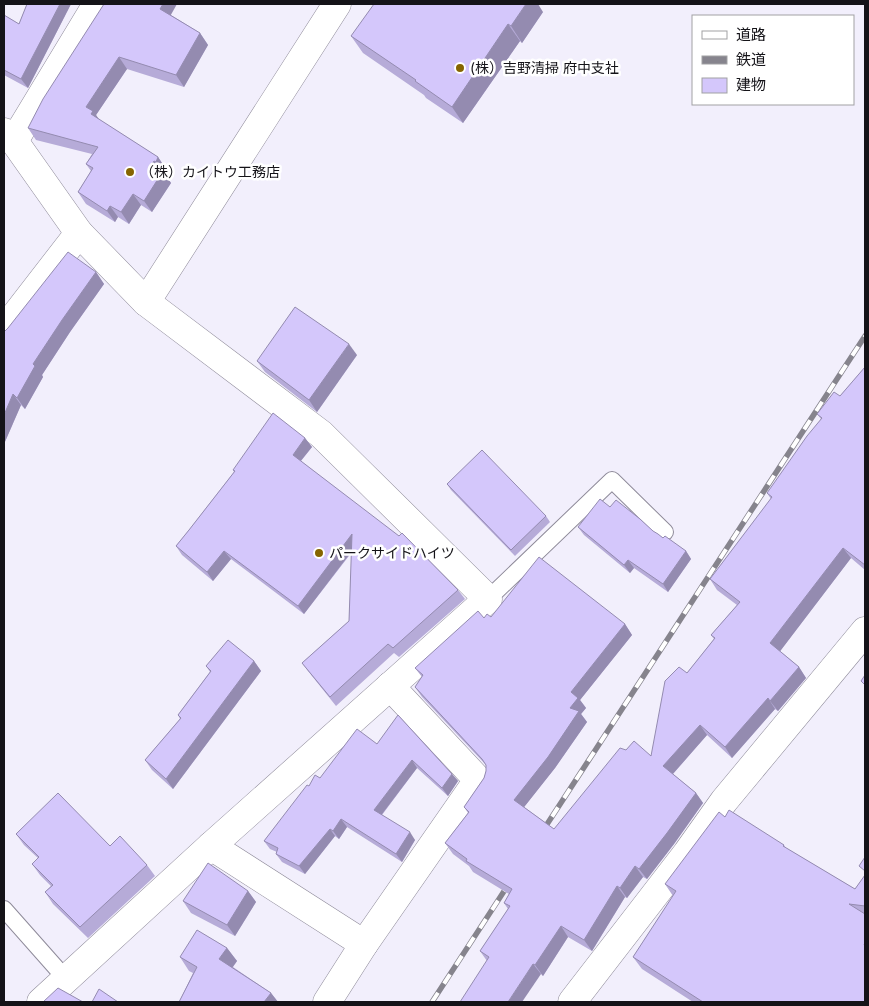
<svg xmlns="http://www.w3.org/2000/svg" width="869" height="1006" font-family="Inter,'Noto Sans JP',sans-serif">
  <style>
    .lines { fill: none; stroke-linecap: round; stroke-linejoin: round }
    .lane-casing { stroke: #8e8a99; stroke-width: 18 }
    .street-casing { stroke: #8e8a99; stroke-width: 29 }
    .lane { stroke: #fff; stroke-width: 16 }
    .street { stroke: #fff; stroke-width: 28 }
    .rail-casing { stroke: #86848d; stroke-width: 5.5 }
    .rail { stroke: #fff; stroke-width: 4; stroke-dasharray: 11; stroke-linecap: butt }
    .wall { fill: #b6abd8 }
    .shaded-wall { fill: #948bb0 }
    .building { fill: #d4c7fb; stroke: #948bb0 }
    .poi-dot { fill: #866500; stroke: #fff; stroke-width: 2 }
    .labels { text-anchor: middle; stroke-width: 5; stroke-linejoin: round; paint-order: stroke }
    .poi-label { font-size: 14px; fill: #141318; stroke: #fff; text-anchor: start }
  </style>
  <rect width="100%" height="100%" fill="#f2effc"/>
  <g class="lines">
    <g class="lane-casing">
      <g id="lane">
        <path d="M488 599 612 480 665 532"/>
        <path d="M4 909 66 979"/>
      </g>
    </g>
    <g class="street-casing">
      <g id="street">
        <path d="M4 132 14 141 79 233 146 302 321 434 488 599 211 846 41 1002"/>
        <path d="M14 141 97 4"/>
        <path d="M146 302 337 4"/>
        <path d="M4 330 79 233"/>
        <path d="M211 846 364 944"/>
        <path d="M327 1002 364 944 478 780 390 686"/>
        <path d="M572 1002 687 853 724 801 865 631"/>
      </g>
    </g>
    <use href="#lane" class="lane"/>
    <use href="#street" class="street"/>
    <g class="rail-casing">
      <g id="rail">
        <path d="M540 835 865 336"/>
        <path d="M432 1002 512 879"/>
      </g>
    </g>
    <use href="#rail" class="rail"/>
  </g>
  <g class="wall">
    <path d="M27 4H71L28 88 4 75V15L19 24Z"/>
    <path d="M543 12 522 43 520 41 463 123 426 98 424 95 363 53 351 36Z"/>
    <path d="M171 15 200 33 208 45 184 87 127 69 96 115 98 119 158 157 166 169 164 173 171 183 152 212 141 205 129 224 118 217 115 222 86 204 78 192 91 171 86 164 92 154 36 140 28 128Z"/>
    <path d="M96 272 104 284 70 332 42 375 43 377 25 409 21 405 4 444V332Z"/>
    <path d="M357 355 317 412 265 372 257 361Z"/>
    <path d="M865 367V570L851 558 780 651 799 667 806 678 778 711 775 709 732 758 707 735 673 774 696 793 703 803 674 844 647 879 643 877 627 898 625 897 592 951 568 937 543 976 541 974 487 961 480 951 508 909 504 903 509 894 473 872 469 866 453 854 445 843 468 813 464 807 484 778 486 771V765L422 697 415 687 422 677 415 668 484 618 625 624 632 635 580 700 586 708 581 714 587 722 555 768 524 807 554 829 651 756 687 673 714 639 711 635 737 605 717 590 710 579 771 499 767 493 821 419 817 414 840 396Z"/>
    <path d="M305 438 312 447 301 461 458 590 465 599 399 657 394 653 336 706 308 671 302 663 349 621 352 552 304 614 231 559 213 581 182 555 176 546 189 530 234 472 233 470Z"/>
    <path d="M447 484 546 516 550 522 515 556 451 490Z"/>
    <path d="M610 507 686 551 691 559 668 592 634 568 630 573 584 535 578 527Z"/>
    <path d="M254 661 261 671 173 789 152 770 145 760 180 719 178 715 210 672 206 666Z"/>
    <path d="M377 744 452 774 458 781 448 796 417 768 382 815 415 840 402 862 347 827 339 839 335 836 305 874 282 862 276 854 277 852 270 849 264 841 309 786 320 778Z"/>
    <path d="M725 817 784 845 786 848 855 889 865 875V1002H693L642 969 633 957 673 896 665 884Z"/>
    <path d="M16 834 110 846 147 865 155 876 88 938 53 904 45 892 51 886 40 875 32 864 38 858 24 845Z"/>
    <path d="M248 891 256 902 235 936 191 913 183 901Z"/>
    <path d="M227 948 237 961 233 967 271 993 278 1002H179L193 973 189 971 180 957Z"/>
  </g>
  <g class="shaded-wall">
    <path d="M60 4H71L28 88 21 79Z"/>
    <path d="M163 4H177L168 20 160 9Z"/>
    <path d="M526 4H538L543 12 522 43 511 26Z"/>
    <path d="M508 24 520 41 463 123 452 107Z"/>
    <path d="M200 33 208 45 184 87 176 75Z"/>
    <path d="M119 57 127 69 96 115 101 122 99 125 86 107Z"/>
    <path d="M158 157 166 169 164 173 171 183 152 212 144 201 152 164 154 161 162 172V171L156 162Z"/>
    <path d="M133 194 141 205 129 224 121 212Z"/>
    <path d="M110 206 118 217 115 222 107 211Z"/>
    <path d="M96 272 104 284 70 332 42 375 43 377 25 409 17 398 33 364 62 320Z"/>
    <path d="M349 344 357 355 317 412 309 400Z"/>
    <path d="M13 394 21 405 4 444V415Z"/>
    <path d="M305 438 312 447 299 463 293 455Z"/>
    <path d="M352 534 358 543 304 614 298 606Z"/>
    <path d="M843 548 851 558 778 654 770 643Z"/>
    <path d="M224 551 231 559 213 581 207 572Z"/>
    <path d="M686 551 691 559 668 592 663 584Z"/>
    <path d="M628 560 634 568 630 573 624 565Z"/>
    <path d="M625 624 632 635 580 700 586 708 581 714 587 722 555 768 521 811 514 800 570 708 571 692Z"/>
    <path d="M254 661 261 671 173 789 166 779Z"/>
    <path d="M799 667 806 678 778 711 770 701Z"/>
    <path d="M768 698 775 709 732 758 725 747Z"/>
    <path d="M700 725 707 735 671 776 663 766Z"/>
    <path d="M412 760 417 768 379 818 374 810Z"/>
    <path d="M452 774 458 781 448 796 442 788Z"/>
    <path d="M696 793 703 803 674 844 647 879 639 869Z"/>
    <path d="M341 819 347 827 339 839 333 831Z"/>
    <path d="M330 829 335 836 305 874 299 866Z"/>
    <path d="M410 832 415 840 402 862 396 854Z"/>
    <path d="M635 866 643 877 627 898 620 888Z"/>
    <path d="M617 886 625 897 592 951 584 940Z"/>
    <path d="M248 891 256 902 235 936 227 925Z"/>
    <path d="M561 926 568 937 543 976 535 965Z"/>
    <path d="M227 948 237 961 229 972 219 959Z"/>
    <path d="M533 964 541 974 522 1002H508Z"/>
    <path d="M271 993 278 1002H264Z"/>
  </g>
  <g class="building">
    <path d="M27 4H60L21 79 4 70V15L19 24Z"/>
    <path d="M104 4H163L160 9 200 33 176 75 119 57 86 107 93 111 91 114 158 157 156 162 154 161 152 164 163 171 144 201 133 194 121 212 110 206 107 211 78 192 93 168 86 164 98 147 28 128 43 99Z"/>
    <path d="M374 4H526L511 26 508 24 452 107 415 81 416 80 351 36Z"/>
    <path d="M68 252 96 272 62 320 33 364 35 366 17 398 13 394 4 415V332L8 328Z"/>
    <path d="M295 307 349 344 309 400 257 361Z"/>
    <path d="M865 367V565L843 548 770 643 799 667 770 701 768 698 725 747 700 725 663 766 696 793 667 833 639 869 635 866 620 888 617 886 584 940 561 926 535 965 533 964 508 1002H460L489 957 480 951 510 906 504 903 512 889 466 861 467 859 445 843 469 812 464 807 484 778 486 771V765L482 759 415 687 423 675 415 668 478 611 484 618 487 614 491 617 539 557 625 624 571 692 578 698 570 708 579 711 548 757 514 800 554 829 620 748 626 750 634 741 651 756 665 681 679 667 687 673 715 638 711 635 740 602 710 579 772 497 767 493 807 436 822 418 817 414 834 392 840 396Z"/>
    <path d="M273 413 305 438 293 455 399 536 402 533 458 590 393 648 388 644 330 697 302 663 349 621 352 534 298 606 224 551 207 572 176 546 189 530 235 471 233 470Z"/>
    <path d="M482 450 546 516 511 550 447 484Z"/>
    <path d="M600 499 610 507 616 500 640 519 653 531 658 534 663 538 665 536 686 551 663 584 628 560 624 565 578 527Z"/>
    <path d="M228 640 254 661 166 779 145 760 181 718 178 715 211 671 206 666Z"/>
    <path d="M865 675V685L861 681Z"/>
    <path d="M398 715 452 774 442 788 412 760 374 810 410 832 396 854 341 819 333 831 330 829 299 866 276 854 278 848 264 841 307 785 309 786 315 775 320 778 357 729 377 744Z"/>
    <path d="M58 793 110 846 120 836 147 865 80 927 45 892 53 885 32 864 39 857 16 834Z"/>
    <path d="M729 810 784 845 783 846 855 889 865 875V906L849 904 865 914V943L864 945H865V1002H703L633 957 676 891 665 884 719 812 725 817Z"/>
    <path d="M865 857V871L859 866Z"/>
    <path d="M208 863 248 891 227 925 183 901Z"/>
    <path d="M197 930 227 948 219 959 271 993 264 1002H179L197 967 180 957Z"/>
    <path d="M58 988 83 1002H43Z"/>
    <path d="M99 989 118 1002H92Z"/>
  </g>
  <g class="poi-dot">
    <circle cx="460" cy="68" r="5"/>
    <circle cx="130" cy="172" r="5"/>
    <circle cx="319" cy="553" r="5"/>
  </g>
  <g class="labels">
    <g class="poi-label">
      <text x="470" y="73">(株）吉野清掃 府中支社</text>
      <text x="140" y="177">（株）カイトウ工務店</text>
      <text x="329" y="558">パークサイドハイツ</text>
    </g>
  </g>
  <rect width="869" height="1006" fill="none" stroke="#141318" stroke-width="10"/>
  <rect x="692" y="15" width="162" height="90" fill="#ffffff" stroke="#a1a1a3"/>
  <rect x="702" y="31" width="25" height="8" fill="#ffffff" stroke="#a1a1a3"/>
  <text x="736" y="40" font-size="15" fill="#141318">道路</text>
  <rect x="702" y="56" width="25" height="8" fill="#86848d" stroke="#a1a1a3"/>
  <text x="736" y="65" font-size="15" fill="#141318">鉄道</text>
  <rect x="702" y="78" width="25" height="15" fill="#d4c7fb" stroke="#a1a1a3"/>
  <text x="736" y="90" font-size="15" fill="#141318">建物</text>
</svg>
